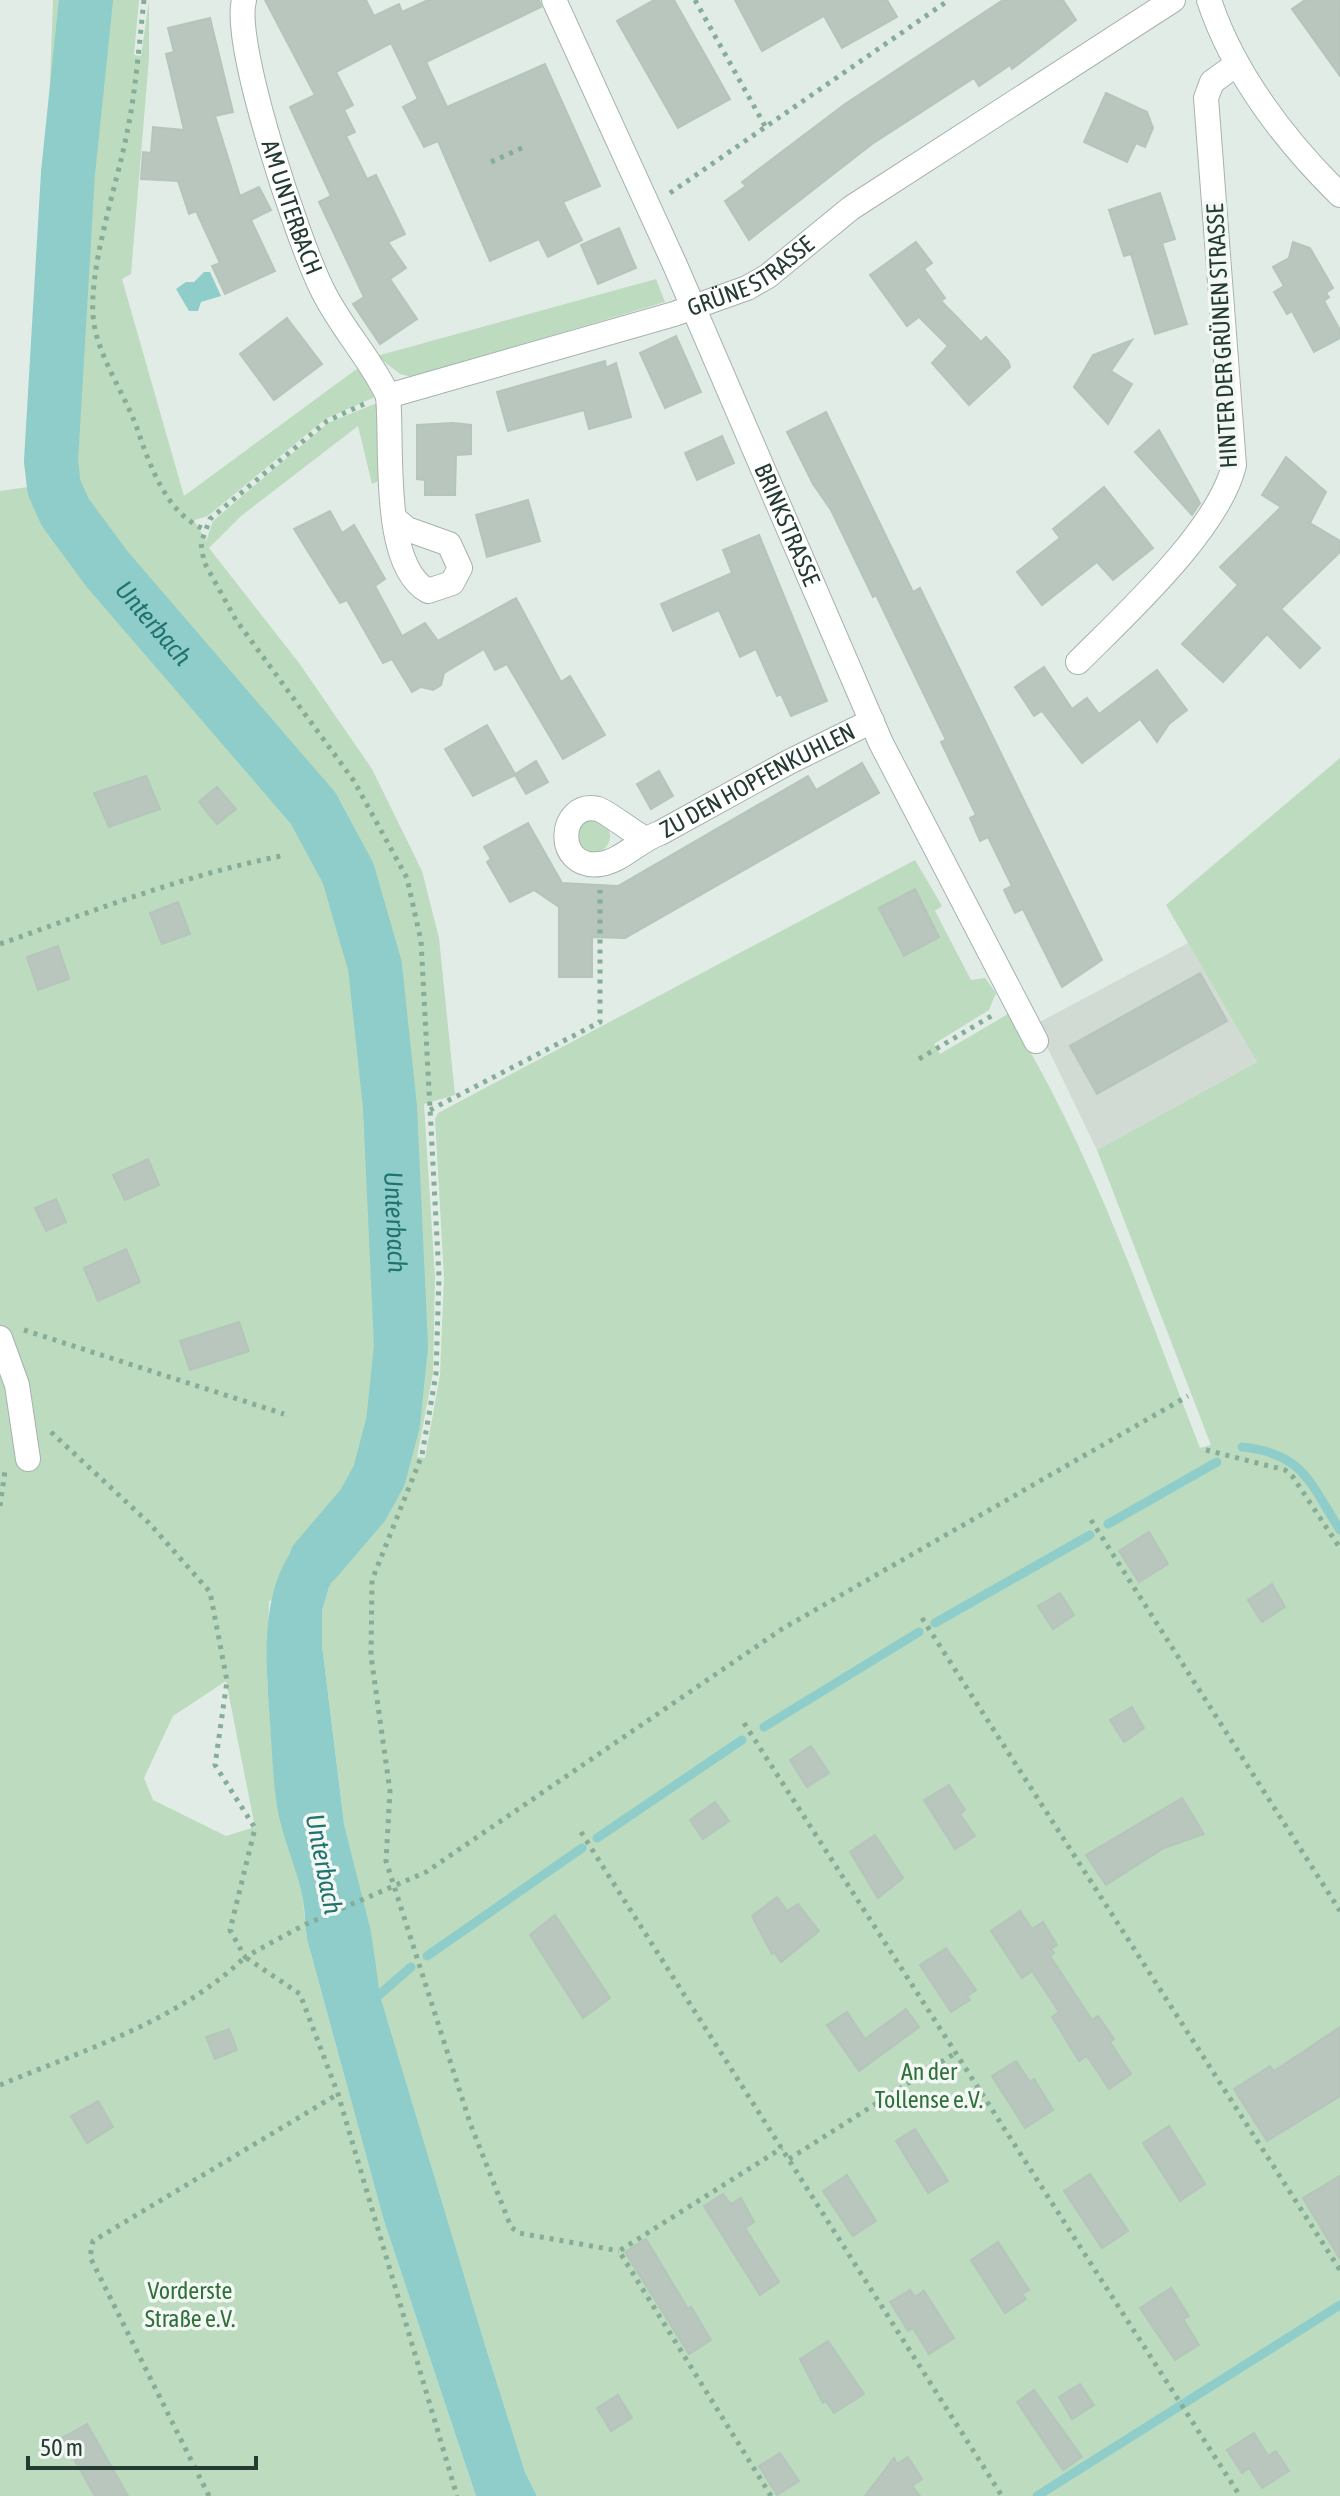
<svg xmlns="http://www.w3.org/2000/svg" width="1340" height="2496" font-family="'Asap Condensed',sans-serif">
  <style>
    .built { fill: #d1dbd4 }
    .green { fill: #bddbbf; fill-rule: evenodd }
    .water { fill: #8ecdc9 }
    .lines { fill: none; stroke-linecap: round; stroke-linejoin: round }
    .stream { stroke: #8ecdc9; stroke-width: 9 }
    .river { stroke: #8ecdc9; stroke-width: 54 }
    .building { fill: #b8c6be; stroke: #b5c5bb; stroke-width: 2 }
    .street-casing { stroke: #a5b3ac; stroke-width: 26 }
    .path { stroke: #85ad98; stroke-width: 5; stroke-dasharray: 4 6; stroke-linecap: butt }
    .street { stroke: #fff; stroke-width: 24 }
    .labels { text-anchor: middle; stroke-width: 7; stroke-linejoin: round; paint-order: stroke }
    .street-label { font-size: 24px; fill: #233b30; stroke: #f3f8f4 }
    .park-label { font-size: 24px; fill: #30703b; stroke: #f3f8f4 }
    .water-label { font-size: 26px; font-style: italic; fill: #217370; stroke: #f3f8f4 }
  </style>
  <rect width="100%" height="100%" fill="#e2ece6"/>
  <path class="built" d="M1188 943 1257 1062 1097 1150 1036 1024Z"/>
  <g class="green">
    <path d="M53 0H139L134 55 141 56 149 0V58L131 274 122 279 184 496 358 368 375 397 325 419 208 516 194 520 206 541 213 521 328 423 377 403 380 480 372 484 358 426 241 516 209 548 299 663 372 769 422 871 439 938 455 1095 424 1104 435 1277 433 1373 417 1457 425 1458 440 1375 444 1277 435 1119 438 1113 915 860 942 906 935 911 971 980 985 978 996 993 989 1010 934 1044 940 1054 1008 1014C1090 1146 1144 1304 1200 1448L1211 1445 1097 1150 1257 1062 1166 905 1340 758V2496H537L525 2472 485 2345 376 1984 371 1931 344 1824 322 1645V1611L329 1587 269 1601 267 1681 277 1808 302 1892 307 1939 384 2221 476 2496H0V491L35 486ZM226 1681 255 1827 226 1836 153 1800 144 1778 173 1716Z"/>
    <path d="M656 279 665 302 412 377 400 374 377 356Z"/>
    <circle cx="593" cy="836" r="17"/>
  </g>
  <g class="water">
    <path d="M204 272H210L221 296 201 302 198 311H189L176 289 186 282H194Z"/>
    <path d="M363 1505 360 1530 329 1587 322 1611V1645L344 1824 371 1931 380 1996 485 2345 525 2472 537 2496H476L384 2221 307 1939C305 1923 305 1906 301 1890 294 1862 282 1835 277 1807 273 1779 272 1750 270 1722 263 1632 257 1532 363 1505Z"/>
  </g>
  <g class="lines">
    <g class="stream">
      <path d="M1242 1447C1303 1453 1310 1483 1340 1530"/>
      <path d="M1108 1524 1217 1462"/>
      <path d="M935 1623 1090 1535"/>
      <path d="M764 1727 919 1632"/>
      <path d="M597 1838 742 1740"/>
      <path d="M427 1956 582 1848"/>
      <path d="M371 2002 411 1967"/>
      <path d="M1037 2496 1340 2305"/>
    </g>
    <path class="river" id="s1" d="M86 0 68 173 51 461 54 487 65 512 107 569 313 808 348 873 375 966 390 1107 401 1346 393 1423 379 1476 363 1505 316 1560"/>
  </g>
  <g class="building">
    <path d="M265 0H366L374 16 399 4 402 12 428 0H539L541 7 426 62 447 107 545 64 600 186 563 202 582 240 548 257 539 239 490 261 438 141 424 147 403 107 418 99 391 43 336 72 353 105 344 110 355 132 346 136 367 179 376 175 405 234 388 242 406 268 390 279 417 319 380 344 353 304 364 297 319 202 331 196 290 107 315 95Z"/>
    <path d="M654 0H674L730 99 678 128 617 21Z"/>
    <path d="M735 0H887L897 17 842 48 824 16 762 51Z"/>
    <path d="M1003 0H1063L1076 20 1012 69 1010 65 979 86 974 78 872 144 749 240 725 201 746 186 742 182 845 104Z"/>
    <path d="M1305 0H1340V76L1292 9Z"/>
    <path d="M210 18 233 112 215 116 240 196 259 187 271 210 251 220 275 271 225 294 212 266 220 263 196 211 189 214 178 181 141 179 143 152 151 153 153 127 184 130 166 54 174 52 168 28Z"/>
    <path d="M1106 93 1147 112 1153 128 1145 147 1136 143 1127 162 1084 142Z"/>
    <path d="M1160 193 1175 239 1162 243 1187 324 1155 334 1131 254 1124 256 1109 210Z"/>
    <path d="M619 228 636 268 598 284 581 245Z"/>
    <path d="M916 242 932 263 924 269 945 298 941 301 981 342 986 337 1008 361 1010 367 969 405 932 363 948 346 919 317 907 326 870 275Z"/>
    <path d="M1293 242 1310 248 1333 288 1326 293 1329 297 1324 301 1340 330V338L1314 352 1292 311 1287 314 1274 292 1284 286 1273 267 1289 258Z"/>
    <path d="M287 318 322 364 274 400 240 354Z"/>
    <path d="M676 336 701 392 665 408 640 353Z"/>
    <path d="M1132 340 1111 371 1132 384 1108 424 1074 387 1093 355Z"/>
    <path d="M605 361 606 368 616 363 631 417 589 429 584 410 508 431 497 392Z"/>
    <path d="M826 412 913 592 920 588 1102 960 1062 987 1023 909 1015 913 1004 890 1012 886 988 837 980 841 970 818 976 815 941 742 946 740 876 595 873 597 831 510 813 484 787 432Z"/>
    <path d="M453 423 471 425V454L456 455 455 495H425V480L417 479V425Z"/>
    <path d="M1159 430 1200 503 1192 515 1135 452Z"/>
    <path d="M722 436 734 463 697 480 685 453Z"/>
    <path d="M1286 457 1326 492 1310 523 1340 541V552L1281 609 1320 648 1300 668 1267 634 1223 682 1182 644 1238 585 1220 567 1281 507 1262 495Z"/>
    <path d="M1104 487 1153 548 1113 580 1097 562 1042 605 1017 572 1060 538 1053 529Z"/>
    <path d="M528 500 540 541 487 557 476 515Z"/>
    <path d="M330 511 342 533 354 525 385 579 375 586 402 636 425 623 438 641 516 598 561 682 570 676 605 735 563 759 507 664 495 670 484 649 444 673 441 685 433 690 421 687 412 692 392 659 383 663 347 600 340 603 294 529Z"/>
    <path d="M759 535 827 701 791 716 781 694 777 696 756 649 740 657 719 610 673 631 661 604 732 573 723 550Z"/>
    <path d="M1044 667 1072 709 1087 698 1099 714 1157 670 1187 710 1169 724 1157 742 1140 719 1082 763 1042 711 1034 716 1015 687Z"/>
    <path d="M487 725 515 774 536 761 548 782 526 794 515 775 473 796 445 749Z"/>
    <path d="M862 763 879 793 625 938 592 937V977H559V907L534 890 510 902 487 862 491 859 484 847 528 823 562 883 618 886 808 776 816 790Z"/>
    <path d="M659 771 673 796 651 809 637 784Z"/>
    <path d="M146 776 160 809 109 827 94 793Z"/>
    <path d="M217 787 236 809 217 824 199 802Z"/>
    <path d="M915 889 939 937 904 956 879 908Z"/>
    <path d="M178 902 190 934 162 944 150 913Z"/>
    <path d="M58 946 69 979 38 990 27 957Z"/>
    <path d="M1200 973 1227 1021 1097 1094 1070 1046Z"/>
    <path d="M148 1159 159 1185 125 1200 113 1175Z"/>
    <path d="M56 1199 66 1222 46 1231 35 1208Z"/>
    <path d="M126 1249 140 1282 98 1301 84 1268Z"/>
    <path d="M239 1322 249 1351 190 1370 180 1341Z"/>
    <path d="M1149 1532 1168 1564 1139 1582 1119 1551Z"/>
    <path d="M1272 1584 1285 1607 1262 1622 1248 1600Z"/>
    <path d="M1060 1593 1074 1615 1053 1629 1038 1606Z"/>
    <path d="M1132 1707 1144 1728 1124 1742 1110 1720Z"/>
    <path d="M811 1746 829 1773 807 1787 790 1760Z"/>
    <path d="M949 1785 965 1810 960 1814 975 1836 955 1849 924 1800Z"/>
    <path d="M1182 1798 1204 1834 1164 1848 1106 1885 1086 1855Z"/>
    <path d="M715 1802 729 1821 703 1839 690 1820Z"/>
    <path d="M875 1835 903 1878 878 1898 850 1852Z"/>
    <path d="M777 1897 787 1911 798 1904 819 1931 781 1962 774 1952 772 1954 752 1916Z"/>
    <path d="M1020 1911 1032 1929 1043 1922 1057 1945 1051 1949 1054 1953 1050 1956 1092 2020 1098 2016 1114 2039 1110 2042 1131 2074 1109 2089 1087 2056 1079 2061 1052 2017 1059 2012 1032 1971 1022 1978 991 1931Z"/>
    <path d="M555 1915 610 1998 583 2018 530 1935Z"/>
    <path d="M946 1948 976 1990 967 1996 970 2000 951 2012 920 1965Z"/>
    <path d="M906 2009 919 2027 859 2071 827 2025 847 2012 865 2039Z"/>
    <path d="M1340 2027V2096L1267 2141 1234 2089 1270 2066 1274 2071Z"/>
    <path d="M229 2029 237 2050 215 2059 206 2037Z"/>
    <path d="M1016 2061 1030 2082 1034 2079 1053 2110 1025 2128 992 2076Z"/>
    <path d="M98 2101 113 2127 87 2143 71 2116Z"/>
    <path d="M1169 2126 1205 2184 1180 2201 1143 2143Z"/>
    <path d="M915 2129 948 2181 928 2193 896 2141Z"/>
    <path d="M1090 2174 1128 2231 1102 2248 1064 2191Z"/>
    <path d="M847 2175 876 2221 853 2236 823 2191Z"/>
    <path d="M1340 2176V2259L1303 2198Z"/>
    <path d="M723 2194 731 2204 741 2198 754 2222 745 2228 779 2282 760 2295 704 2206Z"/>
    <path d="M646 2239 688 2309 691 2307 711 2340 689 2354 625 2252Z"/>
    <path d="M998 2242 1029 2290 1022 2294 1026 2299 1005 2313 971 2260Z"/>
    <path d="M1171 2288 1189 2316 1183 2319 1199 2345 1175 2360 1140 2308Z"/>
    <path d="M910 2290 915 2297 924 2291 954 2338 929 2354 913 2328 908 2331 890 2302Z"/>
    <path d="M828 2341 864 2394 834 2413 826 2401 823 2403 800 2359Z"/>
    <path d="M1080 2384 1094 2405 1072 2419 1059 2397Z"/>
    <path d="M1034 2390 1082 2457 1063 2470 1017 2402Z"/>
    <path d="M618 2395 632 2418 611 2431 597 2408Z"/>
    <path d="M87 2424 128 2496H95L62 2438Z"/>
    <path d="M1254 2433 1268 2456 1276 2451 1289 2471 1262 2488 1249 2468 1242 2473 1227 2450Z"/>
    <path d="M780 2453 799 2481 777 2495 759 2466Z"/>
    <path d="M908 2457 922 2479 912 2486 920 2496H865L894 2458 897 2464Z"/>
  </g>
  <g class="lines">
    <g class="street-casing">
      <g id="street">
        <path id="s2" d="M244 0C232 44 298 240 321 287 339 326 370 357 388 396"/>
        <path id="s3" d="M554 0 675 265 881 743 1036 1041"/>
        <path d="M1209 0C1233 73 1285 141 1340 195"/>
        <path id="s4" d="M395 519 407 529 449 544 460 568 452 583 428 591C380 565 393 442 388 396L674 314 747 288 768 276 851 208 1173 0"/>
        <path d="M1078 662C1126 614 1219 529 1234 465L1206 98 1212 82 1237 64"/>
        <path id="s5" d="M644 838C632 832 606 811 598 809 558 800 553 870 600 864 622 861 639 840 660 833L789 762 872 721"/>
        <path d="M0 1338 17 1385 28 1459"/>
      </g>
    </g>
    <g class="path">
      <path d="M144 0C139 44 136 90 127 133 117 185 86 274 94 324 100 360 126 396 138 431 150 466 167 514 204 529"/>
      <path d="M695 0 765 126"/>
      <path d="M491 162 524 147"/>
      <path d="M670 193 949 0"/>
      <path d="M364 404 327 421 210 519 201 543 204 562 236 620 354 781 407 878 421 941 439 1276 436 1374 422 1455 372 1580 371 1656 390 1791 386 1861 470 2123 511 2227 519 2233 619 2251"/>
      <path d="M0 944C93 911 185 875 281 856"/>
      <path d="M919 1059 993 1015"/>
      <path d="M430 1110 600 1022V890"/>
      <path d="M24 1330 284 1414"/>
      <path d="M51 1432 149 1523 210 1592 227 1681 215 1765 255 1828 230 1930 245 1957 304 1925 426 1872 782 1629 1188 1396"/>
      <path d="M1206 1450 1285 1470 1293 1477 1340 1548"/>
      <path d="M0 1506 5 1471"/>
      <path d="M1091 1520 1340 1911"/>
      <path d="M922 1618 1340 2270"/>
      <path d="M744 1723 1240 2496"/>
      <path d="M581 1832 1002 2496"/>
      <path d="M0 2085C84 2050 179 2021 245 1957L300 1994 338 2094 457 2496"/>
      <path d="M789 2159 957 2052"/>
      <path d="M209 2496 90 2257 93 2241 338 2094"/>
      <path d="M771 2496 619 2251 782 2148"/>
    </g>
    <use href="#street" class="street"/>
  </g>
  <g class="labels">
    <g class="street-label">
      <text dy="8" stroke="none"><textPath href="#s2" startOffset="214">AM UNTERBACH</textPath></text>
      <text dy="8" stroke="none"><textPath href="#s4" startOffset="718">GRÜNE STRASSE</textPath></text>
      <text transform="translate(1222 336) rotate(-93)" y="8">HINTER DER GRÜNEN STRASSE</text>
      <text dy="8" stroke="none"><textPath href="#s3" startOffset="574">BRINKSTRASSE</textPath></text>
      <text dy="8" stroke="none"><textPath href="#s5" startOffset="332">ZU DEN HOPFENKUHLEN</textPath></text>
    </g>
    <g class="park-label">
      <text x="929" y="2080">An der<tspan x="929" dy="28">Tollense e.V.</tspan></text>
      <text x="190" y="2299">Vorderste<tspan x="190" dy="28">Straße e.V.</tspan></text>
    </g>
    <g class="water-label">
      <text dy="9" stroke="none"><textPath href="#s1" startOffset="658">Unterbach</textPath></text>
      <text dy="9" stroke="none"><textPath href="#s1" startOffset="1330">Unterbach</textPath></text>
      <text transform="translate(324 1864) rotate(79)" y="9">Unterbach</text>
    </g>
  </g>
  <path d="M28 2456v12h228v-12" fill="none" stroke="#233b30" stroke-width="4"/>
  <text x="40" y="2456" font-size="24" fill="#233b30" stroke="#f3f8f4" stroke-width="6" paint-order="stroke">50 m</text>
</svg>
